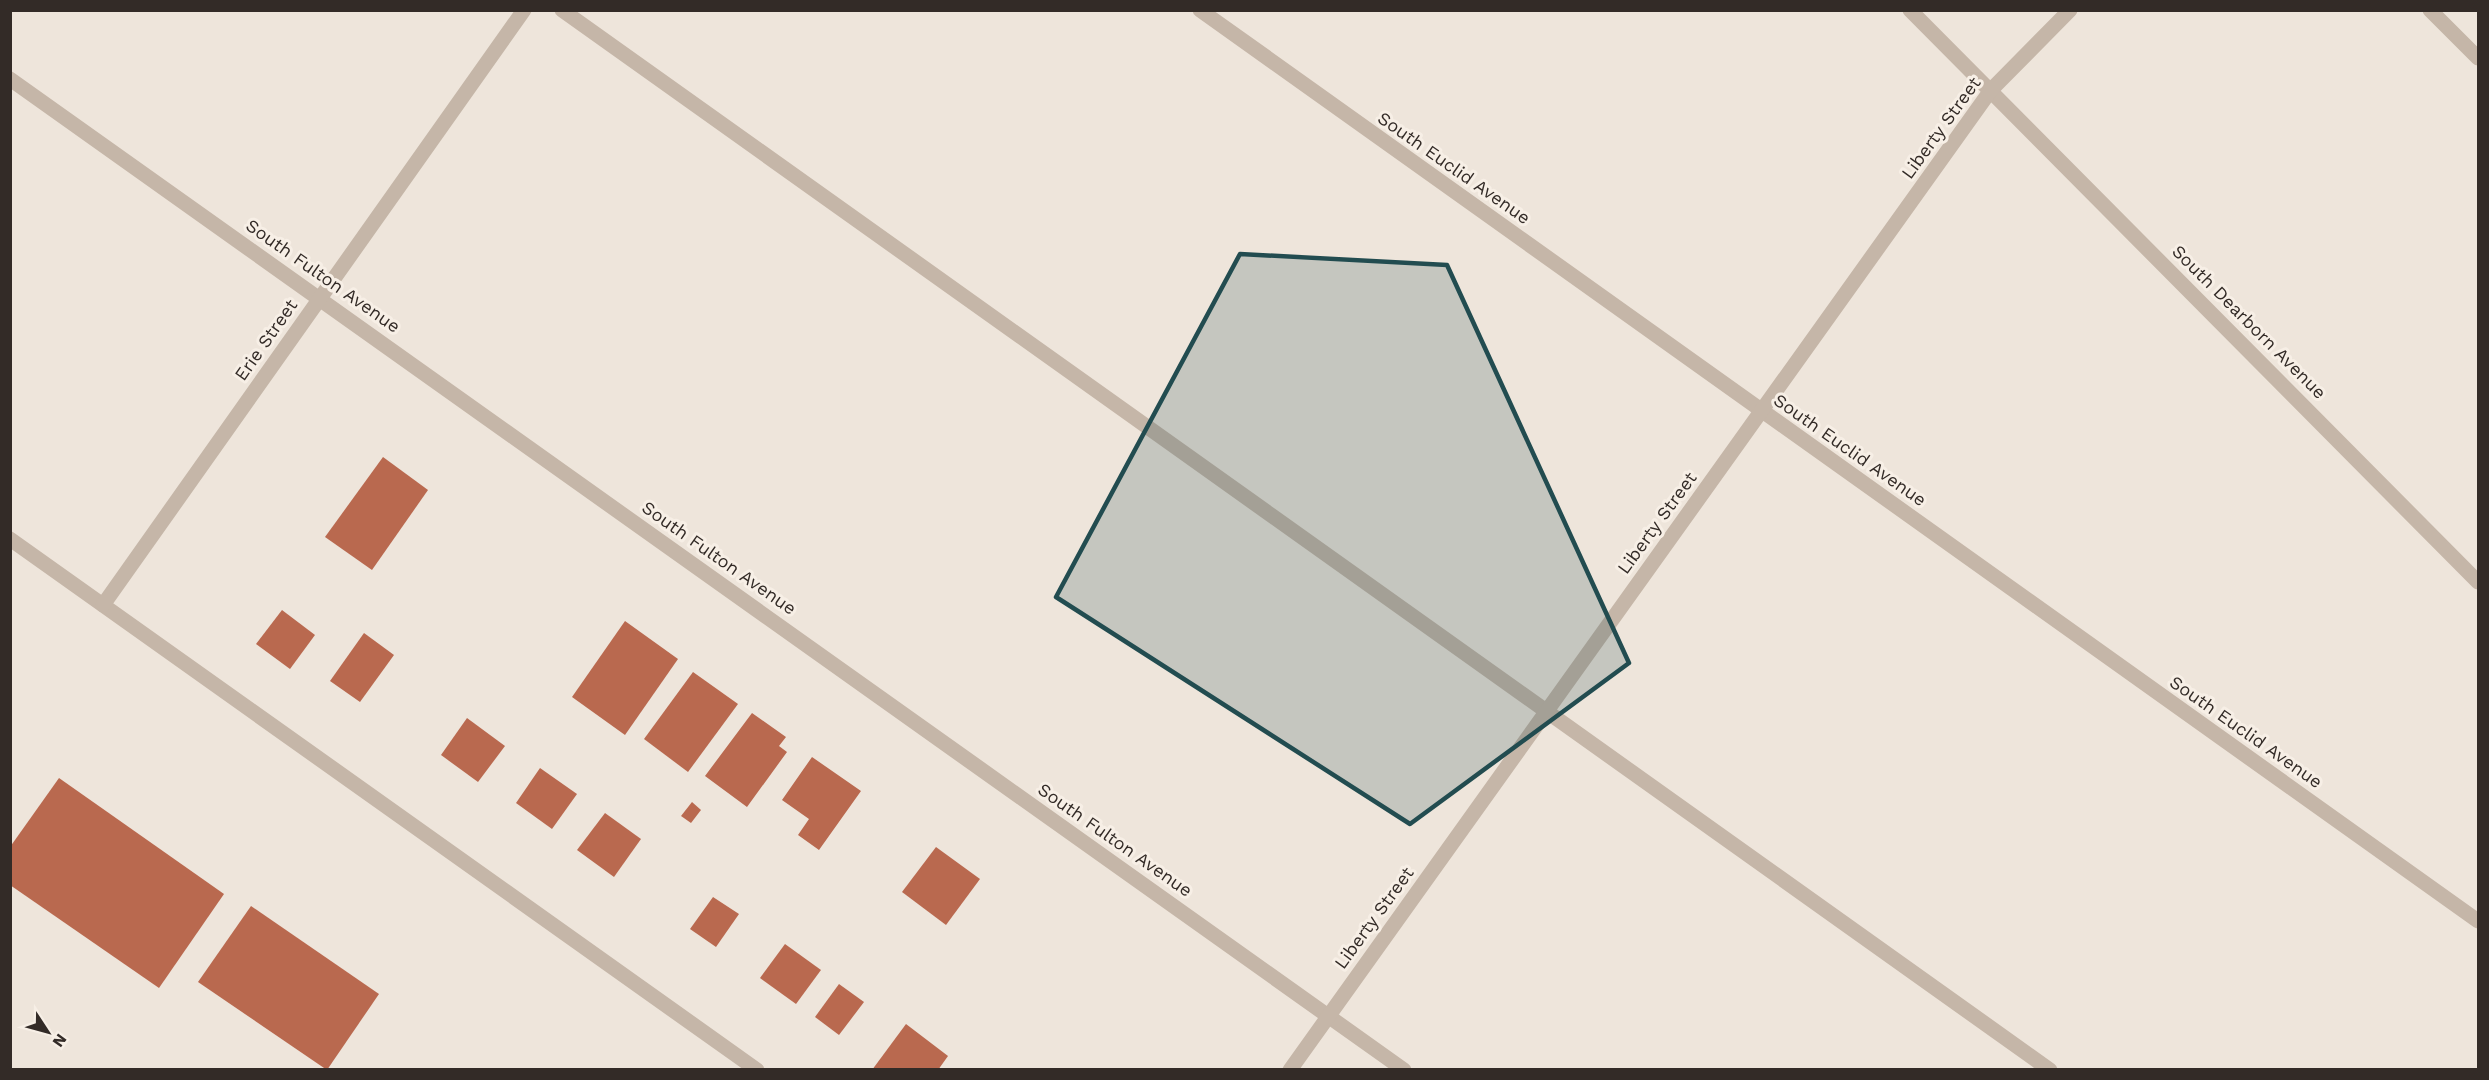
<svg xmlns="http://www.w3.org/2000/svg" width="2489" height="1080" font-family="'Work Sans',sans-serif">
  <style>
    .building { fill: #b9694f }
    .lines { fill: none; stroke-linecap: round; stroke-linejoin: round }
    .minor { stroke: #c5b6a8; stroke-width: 15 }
    .marked { fill: #224c50; fill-opacity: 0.2; stroke: #224c50; stroke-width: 4.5; stroke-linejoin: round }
    .labels { text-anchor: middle; stroke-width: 6; stroke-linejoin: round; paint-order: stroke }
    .street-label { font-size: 18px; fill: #332b27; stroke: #f7efe6 }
  </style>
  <rect width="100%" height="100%" fill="#eee5db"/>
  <g class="building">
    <path d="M383 457 428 490 372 570 325 537Z"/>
    <path d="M282 610 315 635 290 669 256 644Z"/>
    <path d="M625 621 678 659 625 735 572 697Z"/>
    <path d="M364 633 394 655 360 702 330 681Z"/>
    <path d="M693 672 738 704 688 772 644 739Z"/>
    <path d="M752 713 786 737 779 746 787 752 747 807 705 776Z"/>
    <path d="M467 718 505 746 478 782 441 755Z"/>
    <path d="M812 757 861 791 819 850 798 835 809 819 782 800Z"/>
    <path d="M540 768 577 794 552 829 516 803Z"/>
    <path d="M59 778 224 894 159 988 10 885V847Z"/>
    <path d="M692 802 701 810 691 823 681 816Z"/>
    <path d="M605 813 641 839 614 877 577 850Z"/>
    <path d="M936 847 980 879 946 925 902 892Z"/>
    <path d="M713 897 739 914 716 947 690 929Z"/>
    <path d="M251 906 379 994 327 1070 198 982Z"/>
    <path d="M785 944 821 970 796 1004 760 978Z"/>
    <path d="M839 984 864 1002 839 1035 815 1017Z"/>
    <path d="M906 1024 948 1056 938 1070H872Z"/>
  </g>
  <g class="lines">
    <g class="minor">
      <path d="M562 10 2050 1070"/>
      <path d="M1200 10 2478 921"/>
      <path d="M1910 10 2478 582"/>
      <path d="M2430 10 2478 58"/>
      <path d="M10 79 1404 1070"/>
      <path d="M10 539 757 1070"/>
      <path d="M103 605 524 10"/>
      <path d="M1290 1070 1991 90 2070 10"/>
    </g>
  </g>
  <path class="marked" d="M1240 254 1447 265 1629 663 1410 824 1056 597Z"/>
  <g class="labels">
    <g class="street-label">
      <text transform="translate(1941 128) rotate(-54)" y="6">Liberty Street</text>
      <text transform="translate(1454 168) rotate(35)" y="6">South Euclid Avenue</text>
      <text transform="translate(323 276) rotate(35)" y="6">South Fulton Avenue</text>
      <text transform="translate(2249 322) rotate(45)" y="6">South Dearborn Avenue</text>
      <text transform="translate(266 340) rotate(-55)" y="6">Erie Street</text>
      <text transform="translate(1850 450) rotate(35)" y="6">South Euclid Avenue</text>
      <text transform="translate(1657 523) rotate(-54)" y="6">Liberty Street</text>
      <text transform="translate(719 558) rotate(35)" y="6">South Fulton Avenue</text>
      <text transform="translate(2246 732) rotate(35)" y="6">South Euclid Avenue</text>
      <text transform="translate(1115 840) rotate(35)" y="6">South Fulton Avenue</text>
      <text transform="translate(1374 918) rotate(-54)" y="6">Liberty Street</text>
    </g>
  </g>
  <rect width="2489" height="1080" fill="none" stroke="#332b27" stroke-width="24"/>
  <g transform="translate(48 1032) rotate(126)" stroke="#f7efe6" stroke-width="4.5" paint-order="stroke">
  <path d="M0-4.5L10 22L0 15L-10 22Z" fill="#332b27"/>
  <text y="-9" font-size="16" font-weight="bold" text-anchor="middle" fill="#332b27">N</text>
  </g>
</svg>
